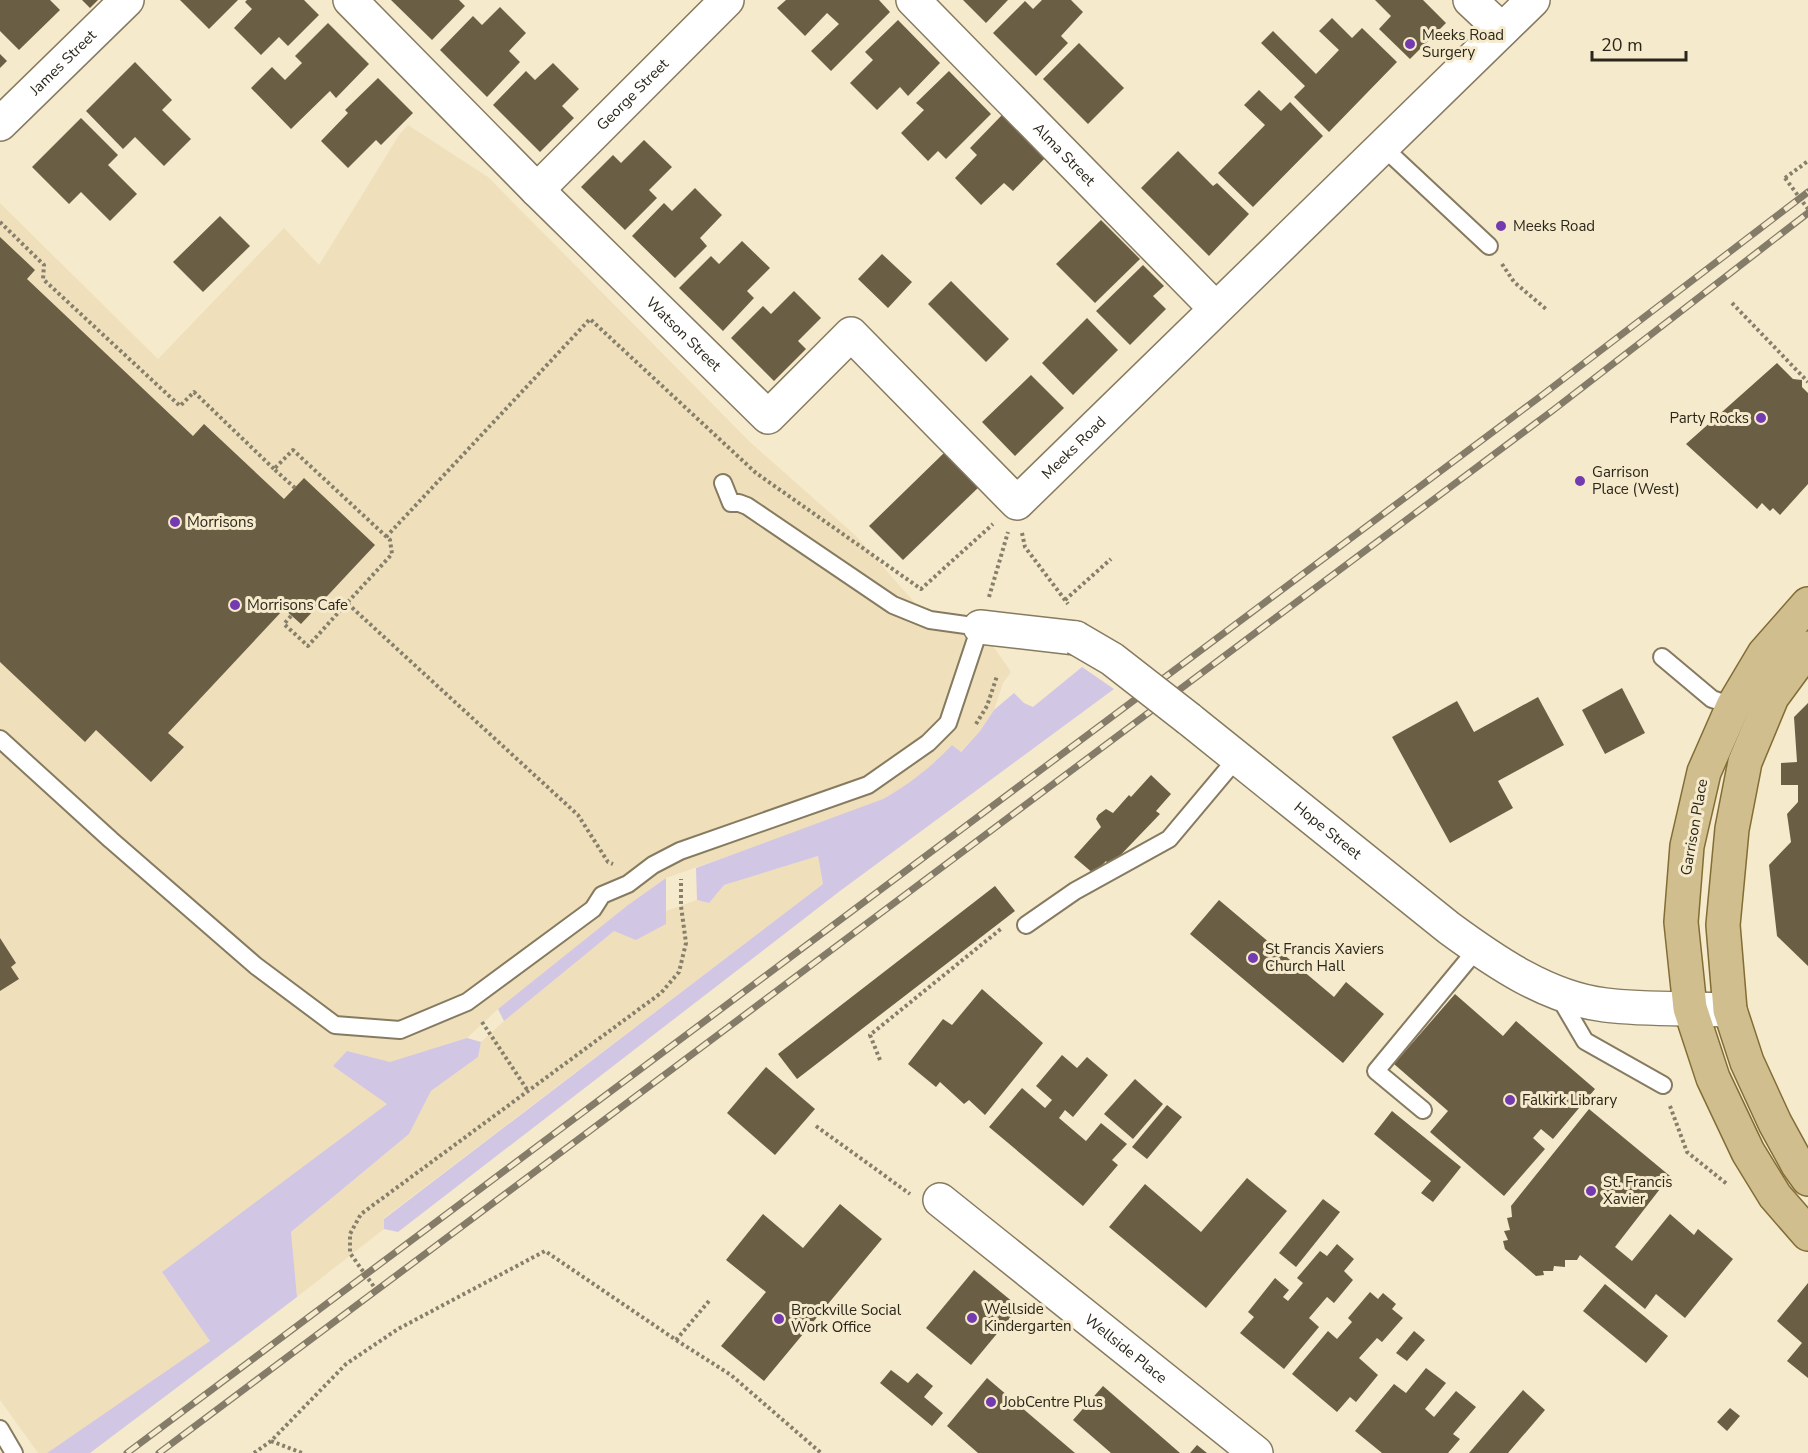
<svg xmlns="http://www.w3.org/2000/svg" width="1808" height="1453" font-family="'Nunito Sans',sans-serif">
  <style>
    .built { fill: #efe0bb }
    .green { fill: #d2c6e5 }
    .building { fill: #6a5f45 }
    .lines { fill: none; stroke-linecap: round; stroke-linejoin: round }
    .service-casing { stroke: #867b60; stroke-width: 20 }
    .minor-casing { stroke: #867b60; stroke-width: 36 }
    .primary-casing { stroke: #826d35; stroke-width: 36 }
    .path { stroke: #867f6b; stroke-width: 4; stroke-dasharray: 3 3; stroke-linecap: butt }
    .service { stroke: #fff; stroke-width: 16 }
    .minor { stroke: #fff; stroke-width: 33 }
    .primary { stroke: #d1be8f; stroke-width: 33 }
    .rail-casing { stroke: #847c68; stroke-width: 7 }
    .rail { stroke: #f6eacc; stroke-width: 4.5; stroke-dasharray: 14; stroke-linecap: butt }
    .minor-bridge-casing { stroke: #867b60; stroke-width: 36; stroke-linecap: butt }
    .path-bridge { stroke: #867f6b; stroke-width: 4; stroke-dasharray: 3 3; stroke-linecap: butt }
    .minor-bridge { stroke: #fff; stroke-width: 33 }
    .poi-dot { fill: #743ab0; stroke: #f6eacc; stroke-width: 2 }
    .labels { text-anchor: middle; stroke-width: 6; stroke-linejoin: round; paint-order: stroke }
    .poi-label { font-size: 15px; fill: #2a261a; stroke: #f6eacc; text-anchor: start }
    .street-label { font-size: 15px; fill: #2a261a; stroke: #f6eacc }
  </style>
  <rect width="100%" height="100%" fill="#f6eacc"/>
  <g class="built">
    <path d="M408 125 488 177 750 442 855 535 930 620 980 627 1011 672 1003 683 994 710 980 731 960 752 952 745 931 767 909 784 883 799 828 821 666 878 628 905 498 1009 467 1038 387 1104 162 1272 211 1341 47 1453H38L0 1400V203L158 359 284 228 319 265 399 135Z"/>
    <path d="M818 856 823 884 384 1218V1229L297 1297 290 1233 409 1134 431 1091 478 1057 481 1042 504 1021 614 930 665 924 666 911 697 900 709 903 723 885Z"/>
  </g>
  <g class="green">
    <path d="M1082 667 1114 689 840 891 398 1232 384 1229V1219L823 884 818 856 724 885 709 903 697 900 696 868 883 799C911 783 930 768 952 745L961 752 980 731 994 710 1014 693 1024 703 1033 707Z"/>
    <path d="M666 878V924L636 940 614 931 504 1021 498 1009 628 905Z"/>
    <path d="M467 1038 481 1042 478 1057 431 1091 409 1134 291 1232 297 1297 90 1453H47L210 1341 162 1272 387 1104 333 1066 347 1051 390 1062Z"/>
  </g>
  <g class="building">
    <path d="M0 0H50L60 10 19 50 0 31Z"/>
    <path d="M82 0H98L90 8Z"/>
    <path d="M180 0H238L209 29Z"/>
    <path d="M247 0H304L319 15 288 46 279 37 261 55 234 28 252 9 245 2Z"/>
    <path d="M391 0H459L465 6 432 40Z"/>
    <path d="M786 0H879L890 12 831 71 811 51 839 24 827 13 805 36 777 8Z"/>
    <path d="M963 0H1008L986 23Z"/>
    <path d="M1042 0H1071L1083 12 1061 36 1068 43 1036 76 993 33 1025 1 1033 9Z"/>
    <path d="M1375 0H1423L1446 23 1410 59 1379 29 1391 16Z"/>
    <path d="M500 7 526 33 509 51 520 62 487 97 440 50 473 16 482 25Z"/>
    <path d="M1332 18 1352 38 1362 28 1397 62 1329 132 1294 97 1305 86 1261 43 1273 31 1316 74 1339 50 1319 31Z"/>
    <path d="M898 20 940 63 908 96 900 87 877 110 850 83 873 60 865 52Z"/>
    <path d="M328 23 369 64 336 98 330 91 291 129 251 88 272 67 285 80 302 63 295 56Z"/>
    <path d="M1079 43 1124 88 1088 124 1043 79Z"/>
    <path d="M0 54 7 61 0 68Z"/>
    <path d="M135 62 172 100 162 110 191 139 164 166 135 137 123 149 86 111Z"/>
    <path d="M553 63 579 89 562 106 574 118 540 152 493 105 526 71 535 80Z"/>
    <path d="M949 71 991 114 946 159 938 151 928 161 901 133 924 110 916 103Z"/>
    <path d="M378 78 413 113 381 145 376 140 348 168 321 141 348 113 345 110Z"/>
    <path d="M1259 90 1281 111 1290 102 1323 136 1253 207 1218 173 1265 125 1244 105Z"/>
    <path d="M1002 115 1045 158 1013 191 1004 183 981 205 955 178 977 155 970 148Z"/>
    <path d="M81 118 118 155 108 165 137 194 110 221 81 192 69 204 32 167Z"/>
    <path d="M644 140 672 167 649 190 657 198 625 230 581 187 613 155 621 163Z"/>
    <path d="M1178 151 1213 186 1217 183 1249 214 1209 256 1141 188Z"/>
    <path d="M695 188 722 215 700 238 707 246 675 278 632 236 664 203 672 211Z"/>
    <path d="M220 216 250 246 203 292 173 262Z"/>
    <path d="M1101 220 1140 259 1095 303 1056 264Z"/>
    <path d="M0 237 35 270 27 279 193 436 204 424 284 499 304 478 375 545 301 624 284 609 168 733 184 747 151 782 96 730 85 742 0 662Z"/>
    <path d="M742 241 770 268 747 291 754 298 723 331 679 288 711 256 719 264Z"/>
    <path d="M882 254 912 282 888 308 858 279Z"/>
    <path d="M1143 265 1164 286 1153 296 1166 309 1130 345 1096 311Z"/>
    <path d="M951 281 1009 339 986 362 928 304Z"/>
    <path d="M794 291 821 318 798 341 806 349 774 381 731 338 763 306 771 314Z"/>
    <path d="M1087 318 1118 350 1073 395 1042 363Z"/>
    <path d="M1777 363 1793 379 1802 380V387L1808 393V484L1780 515 1773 508 1770 511 1762 503 1757 509 1686 444Z"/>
    <path d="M1031 375 1064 408 1015 456 982 422Z"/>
    <path d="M946 451 980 486 903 560 869 526Z"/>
    <path d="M1622 688 1645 733 1605 754 1582 710Z"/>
    <path d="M1538 697 1564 745 1498 781 1513 808 1450 843 1392 737 1457 701 1474 732Z"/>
    <path d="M1808 703V966L1777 936 1769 865 1791 842 1787 814 1798 802V785H1781V763L1797 762 1794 717Z"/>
    <path d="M1151 775 1171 794 1156 811 1160 814 1110 866 1106 861 1094 874 1074 857 1101 827 1096 819 1098 815 1106 809 1113 813 1129 795 1131 797Z"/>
    <path d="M995 886 1015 911 797 1079 778 1054Z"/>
    <path d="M1219 900 1334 997 1346 982 1384 1014 1343 1063 1190 934Z"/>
    <path d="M0 938 16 963 11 967 19 979 0 991Z"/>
    <path d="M982 989 1043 1043 985 1115 969 1100 964 1104 940 1082 936 1087 908 1064 943 1019 952 1025Z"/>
    <path d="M1455 994 1503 1036 1516 1021 1595 1089 1553 1139 1541 1129 1533 1138 1545 1149 1504 1196 1430 1132 1448 1111 1394 1064Z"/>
    <path d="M1062 1055 1077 1068 1087 1057 1108 1075 1073 1117 1065 1110 1059 1118 1086 1141 1101 1123 1127 1144 1112 1160 1118 1165 1083 1206 989 1127 1022 1088 1045 1108 1052 1100 1036 1086Z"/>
    <path d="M766 1067 815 1109 775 1155 727 1113Z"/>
    <path d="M1135 1079 1163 1104 1133 1139 1104 1114Z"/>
    <path d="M1167 1105 1182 1117 1147 1159 1132 1147Z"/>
    <path d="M1589 1109 1670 1176 1615 1247 1632 1261 1670 1214 1694 1235 1698 1229 1733 1259 1685 1318 1656 1294 1645 1309 1580 1255 1577 1260H1565V1267L1554 1266 1553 1271H1543L1544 1275 1536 1276 1505 1249 1503 1241 1508 1240 1504 1231 1510 1230 1507 1218 1512 1217 1511 1206Z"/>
    <path d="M1392 1111 1461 1167 1433 1202 1421 1193 1431 1181 1374 1134Z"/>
    <path d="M1247 1178 1287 1211 1206 1308 1109 1227 1145 1184 1201 1232Z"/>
    <path d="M1323 1199 1340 1212 1296 1267 1279 1253Z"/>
    <path d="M840 1204 882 1239 764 1381 721 1346 766 1292 726 1260 763 1214 803 1248Z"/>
    <path d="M1337 1244 1354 1259 1344 1271 1353 1280 1334 1303 1327 1297 1309 1318 1319 1327 1284 1369 1240 1333 1254 1317 1248 1312 1275 1278 1289 1290 1283 1297 1288 1301 1303 1283 1297 1278 1320 1251 1327 1256Z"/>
    <path d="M974 1270 1019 1307 971 1365 926 1328Z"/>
    <path d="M1808 1283V1378L1787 1361 1802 1343 1777 1321Z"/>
    <path d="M1605 1284 1668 1336 1646 1363 1583 1311Z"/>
    <path d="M1370 1292 1378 1299 1383 1293 1396 1304 1392 1309 1403 1318 1382 1342 1377 1338 1359 1358 1378 1375 1356 1402 1350 1397 1337 1412 1292 1374 1328 1331 1337 1339 1352 1322 1348 1318Z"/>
    <path d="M1414 1331 1425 1340 1407 1361 1396 1353Z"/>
    <path d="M1426 1368 1446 1383 1425 1409 1434 1417 1456 1391 1476 1407 1453 1434 1460 1439 1448 1453H1382L1355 1431 1394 1384 1406 1393Z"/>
    <path d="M891 1370 908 1383 917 1373 933 1386 924 1397 943 1413 932 1426 880 1383Z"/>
    <path d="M987 1378 1075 1453H978L947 1426Z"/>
    <path d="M1103 1386 1180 1453H1111L1073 1420Z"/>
    <path d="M1523 1390 1545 1410 1508 1453H1469Z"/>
    <path d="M1730 1408 1740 1416 1727 1431 1717 1422Z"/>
    <path d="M1197 1445 1207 1453H1190Z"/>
  </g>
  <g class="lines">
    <g class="service-casing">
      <g id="service">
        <path d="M1383 147 1489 246"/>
        <path d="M1662 657 1712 699 1733 706"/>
        <path d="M0 739 111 840 256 966 335 1025 400 1030 467 1002 593 909 602 895 628 884 653 865 680 851 868 785 928 743 948 723 980 627 930 620 893 605 747 506 739 503H731L723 483"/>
        <path d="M1026 925 1075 891 1169 839 1237 758"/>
        <path d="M1558 995 1585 1041 1663 1085"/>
        <path d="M1423 1110 1376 1071 1477 949"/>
        <path d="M0 1429 14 1453"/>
      </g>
    </g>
    <g class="minor-casing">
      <g id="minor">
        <path id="s1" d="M350 0 537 190 768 417 851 334 1017 503 1533 0"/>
        <path id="s2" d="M913 0 1215 308"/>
        <path d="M1470 0 1502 30"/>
        <path id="s3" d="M0 124 127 0"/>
        <path id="s4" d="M537 190 727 0"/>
        <path d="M980 627 1076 638"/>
        <path id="s5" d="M1189 719 1449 928C1494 961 1547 998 1605 1005 1646 1010 1688 1008 1730 1010"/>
        <path id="s6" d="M940 1200 1256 1453"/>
      </g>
    </g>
    <g class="primary-casing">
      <g id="primary">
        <path d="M1808 604 1764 654 1733 706 1704 772 1687 846 1681 922 1690 1008 1713 1078 1748 1152 1775 1196 1808 1234"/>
        <path d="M1808 648 1772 697 1745 762 1732 829 1723 925 1730 1010 1747 1062 1775 1123 1798 1165 1808 1179"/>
      </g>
    </g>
    <g class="path">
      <path d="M1785 178 1808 161"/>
      <path d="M0 222 44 265 43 279 180 406 194 392 274 469"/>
      <path d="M1502 264 1514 282 1546 309"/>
      <path d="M1732 303 1808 382"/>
      <path d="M295 488 274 469 293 450 390 540 392 554 347 603"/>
      <path d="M1022 533 1025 547 1068 604"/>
      <path d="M386 537 590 319 756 473 921 589 993 524"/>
      <path d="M989 597 1008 532"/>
      <path d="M1065 600 1111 559"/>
      <path d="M291 616 284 624 308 646 347 603 578 815 608 862 613 864"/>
      <path d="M976 724 987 706 997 676"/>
      <path d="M482 1022 528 1091"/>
      <path d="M880 1060 870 1035 1002 928"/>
      <path d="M1670 1106 1687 1152 1727 1184"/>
      <path d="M816 1126 910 1194"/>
      <path d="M377 1291 350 1253V1234L361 1214 661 993 679 972 686 943 681 906V879"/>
      <path d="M676 1340 709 1301"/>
      <path d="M271 1441 302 1453"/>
      <path d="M254 1453 271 1441 346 1364 398 1329 545 1251 676 1340 731 1375 821 1453"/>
    </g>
    <use href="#service" class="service"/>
    <use href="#minor" class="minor"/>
    <use href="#primary" class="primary"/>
    <g class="rail-casing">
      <g id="rail">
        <path d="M127 1453 1541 396 1808 192"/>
        <path d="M159 1453 1552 411 1808 213"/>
      </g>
    </g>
    <use href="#rail" class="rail"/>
    <g class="minor-bridge-casing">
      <path id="minor-bridge" d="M1076 638 1112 659 1189 719"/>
    </g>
    <path class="path-bridge" d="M1785 178 1808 209"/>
    <use href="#minor-bridge" class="minor-bridge"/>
  </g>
  <g class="poi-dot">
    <circle cx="1410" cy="44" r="6"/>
    <circle cx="1501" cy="226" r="6"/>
    <circle cx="1761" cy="418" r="6"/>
    <circle cx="1580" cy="481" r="6"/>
    <circle cx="175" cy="522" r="6"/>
    <circle cx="235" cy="605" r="6"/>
    <circle cx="1253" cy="958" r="6"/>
    <circle cx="1510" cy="1100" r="6"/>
    <circle cx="1591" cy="1191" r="6"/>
    <circle cx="972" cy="1318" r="6"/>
    <circle cx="779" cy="1319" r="6"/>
    <circle cx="991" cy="1402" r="6"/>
  </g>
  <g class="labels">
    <g class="poi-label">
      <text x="1422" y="40">Meeks Road<tspan x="1422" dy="17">Surgery</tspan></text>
      <text x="1513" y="231">Meeks Road</text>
      <text x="1749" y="423" text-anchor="end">Party Rocks</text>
      <text x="1592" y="477">Garrison<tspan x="1592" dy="17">Place (West)</tspan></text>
      <text x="187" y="527">Morrisons</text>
      <text x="247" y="610">Morrisons Cafe</text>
      <text x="1265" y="954">St Francis Xaviers<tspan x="1265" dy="17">Church Hall</tspan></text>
      <text x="1522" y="1105">Falkirk Library</text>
      <text x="1603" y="1187">St. Francis<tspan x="1603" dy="17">Xavier</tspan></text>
      <text x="984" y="1314">Wellside<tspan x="984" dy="17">Kindergarten</tspan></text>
      <text x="791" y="1315">Brockville Social<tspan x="791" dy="17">Work Office</tspan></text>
      <text x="1003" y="1407">JobCentre Plus</text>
    </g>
    <g class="street-label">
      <text dy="5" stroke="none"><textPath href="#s3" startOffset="88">James Street</textPath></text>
      <text dy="5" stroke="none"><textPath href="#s4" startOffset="135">George Street</textPath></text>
      <text dy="5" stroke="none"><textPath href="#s2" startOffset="216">Alma Street</textPath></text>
      <text dy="5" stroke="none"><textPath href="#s1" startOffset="472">Watson Street</textPath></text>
      <text dy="5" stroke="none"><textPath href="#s1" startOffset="1024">Meeks Road</textPath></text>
      <text transform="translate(1694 827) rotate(-80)" y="5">Garrison Place</text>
      <text dy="5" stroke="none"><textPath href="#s5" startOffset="178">Hope Street</textPath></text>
      <text dy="5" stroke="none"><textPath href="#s6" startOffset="238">Wellside Place</textPath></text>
    </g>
  </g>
  <path d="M1592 51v9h94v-9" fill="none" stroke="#2a261a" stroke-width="3"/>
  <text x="1601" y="51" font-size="18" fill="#2a261a" stroke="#f6eacc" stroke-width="4.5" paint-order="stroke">20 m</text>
</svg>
